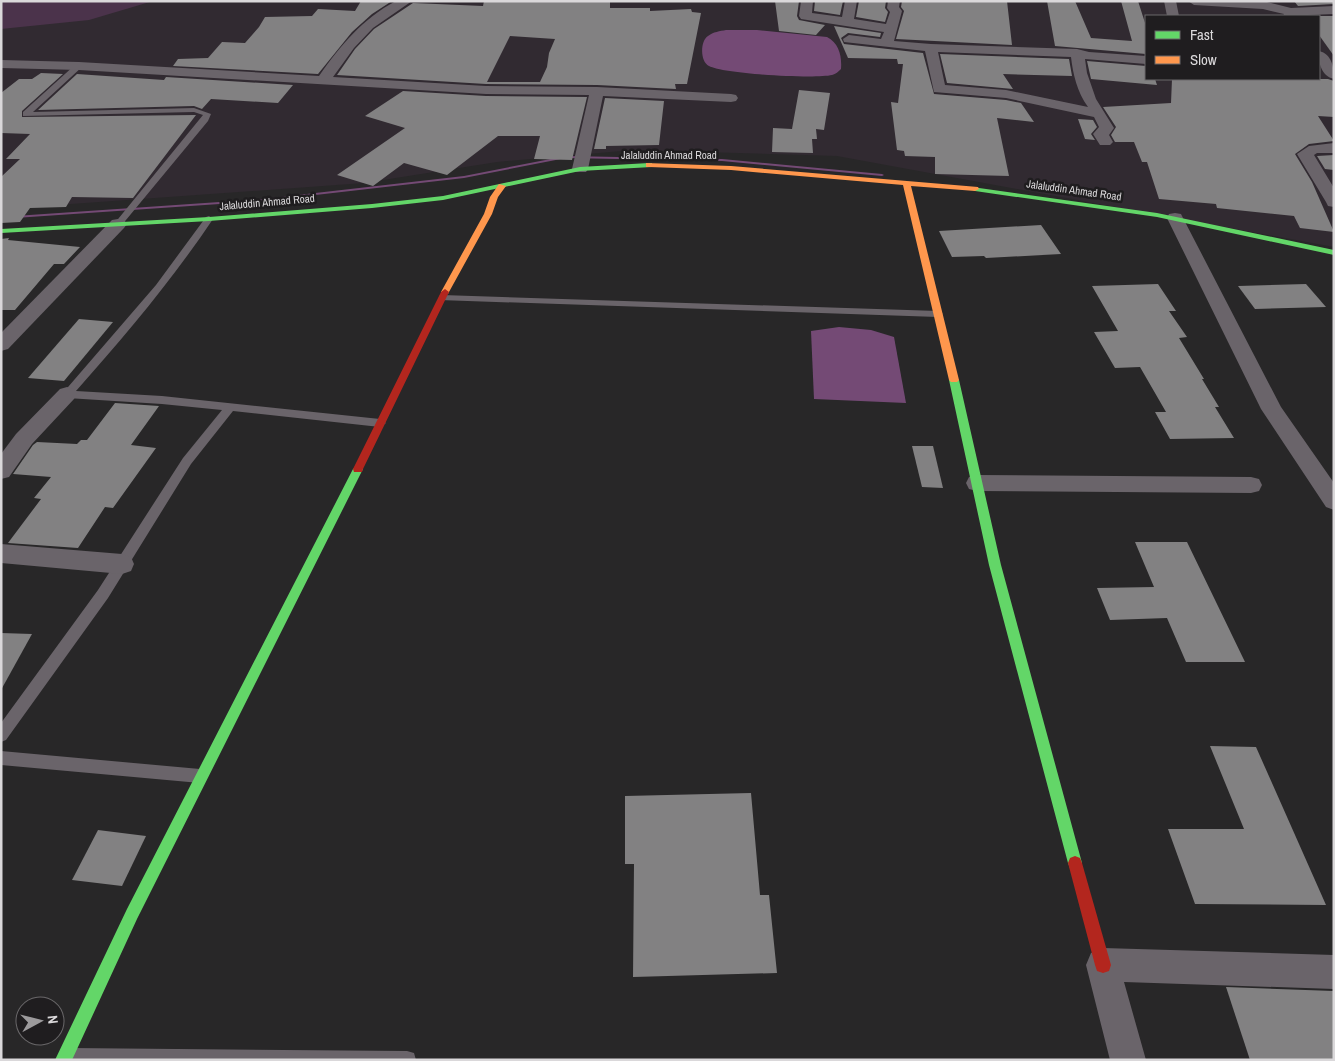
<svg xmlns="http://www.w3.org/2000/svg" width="1335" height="1061" font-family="'Archivo Narrow',sans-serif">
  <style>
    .built { fill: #312a31; fill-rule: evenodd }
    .green { fill: #4b334b }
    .water { fill: #744a75 }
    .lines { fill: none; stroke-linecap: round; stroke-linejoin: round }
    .stream { fill: #744a75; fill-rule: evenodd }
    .building { fill: #828182; fill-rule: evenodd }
    .lane { fill: #6a646a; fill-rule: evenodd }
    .street { fill: #6a646a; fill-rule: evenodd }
    .fast { fill: #63d668; fill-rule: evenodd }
    .slow { fill: #ff974d; fill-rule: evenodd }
    .jam { fill: #b3261e; fill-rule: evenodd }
    .labels { text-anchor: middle; stroke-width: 5; stroke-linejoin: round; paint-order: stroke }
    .far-street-label { font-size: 11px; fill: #dad8da; stroke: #1f1d1f }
  </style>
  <rect width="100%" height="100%" fill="#282728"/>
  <path class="built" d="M1 1H1334V247L837 156 633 150 497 162 364 183 1 209ZM1146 16H1319V79H1146Z"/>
  <path class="green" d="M1 1H153L89 20 1 29Z"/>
  <g class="water">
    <path d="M726 30H757L827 37C839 43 842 56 841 69 838 72 836 74 832 75 814 79 724 74 709 66 700 62 700 41 708 36 713 32 720 31 726 30Z"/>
    <path d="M839 327 871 330 894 337 906 403 814 399 811 331Z"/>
  </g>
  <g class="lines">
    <path class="stream" d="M566 156 722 159 882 174 884 175 882 176 722 161 566 158 464 178 263 201 15 218 13 217 15 216 263 199 464 176Z"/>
  </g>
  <g class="building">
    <path d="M361 1H392L372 14 352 32 318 74 173 66 178 59 208 58 222 42 245 43 259 27 265 17 312 16 318 9 355 11Z"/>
    <path d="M484 1H610V8H650V11L691 9 692 12 701 13 687 84H675L676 89 597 85 486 84 337 75 355 49 374 29 413 3 483 6ZM510 36 555 39 549 53 547 67 540 82H487Z"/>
    <path d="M775 1H799L797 16 799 20 825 25 816 35 779 31Z"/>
    <path d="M815 1H843L840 15 814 11Z"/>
    <path d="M859 1H886L885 8 888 12 885 22 856 17Z"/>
    <path d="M902 1H1007L1012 45 896 39 904 11 901 7Z"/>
    <path d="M1047 1H1075L1091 38 1132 41 1121 1H1138L1146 26V54L1055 46Z"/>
    <path d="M1294 1H1334V4L1298 6Z"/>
    <path d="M1319 16H1334V56L1319 35Z"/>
    <path d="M834 26 881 33 880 37 848 33 841 38 844 44 923 53 934 94 1006 100 1021 103 1034 122 997 118 1009 176 935 174V157L905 156 904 151 897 150 891 102 898 103 903 64H898L897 59 848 58Z"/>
    <path d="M940 54 1069 59 1072 76 1003 74 1013 89 947 83Z"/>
    <path d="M1087 61 1146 66V79H1155L1157 85 1091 79Z"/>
    <path d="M41 73 63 74 22 111V117L196 115 133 198 72 197 66 207 30 208 20 222 1 223V177L20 159H6L30 134 1 133V93L19 79H32Z"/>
    <path d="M77 74 164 80 166 77 293 85 278 103 211 99 202 109 194 106 38 110Z"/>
    <path d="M1172 79H1328L1334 81V117L1318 116 1334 141 1309 144 1295 154 1312 182 1334 232 1300 228 1294 216 1217 208 1216 204 1159 199 1147 162H1142L1134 142H1115L1111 135 1116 127 1103 107 1171 103Z"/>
    <path d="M799 90 830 93 824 130 816 129 817 139H812L813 153 772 152 773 128 792 129Z"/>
    <path d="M403 91 486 96 587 97 572 160 534 159 540 136H498L447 175 404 163 373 186 337 175 405 128 365 116Z"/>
    <path d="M605 98 664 101 659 145 606 146V149H594Z"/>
    <path d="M1078 119 1093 120 1097 127 1091 134 1095 140 1085 139Z"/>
    <path d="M1334 155V170L1325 169 1317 156Z"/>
    <path d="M1041 225 1061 254 986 258 984 256 952 257 939 231Z"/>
    <path d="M9 238 8 240 80 247 64 264H54L15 310H1V239Z"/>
    <path d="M1158 284 1176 311H1169L1187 337 1179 338 1204 379H1202L1219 407H1215L1234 438 1170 439 1155 412H1166L1140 367 1115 368 1094 332 1118 331 1092 286Z"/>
    <path d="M1306 284 1326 307 1255 309 1238 286Z"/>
    <path d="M79 319 113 322 64 381 28 378Z"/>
    <path d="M115 403 159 406 131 445 156 448 113 508 105 507 78 548 8 543 41 499 34 498 51 477 13 474 33 445 37 442 77 444 81 440H87Z"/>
    <path d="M912 446H933L943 488 922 487Z"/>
    <path d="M1135 542H1187L1245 662H1186L1167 618 1110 620 1097 588 1154 587Z"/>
    <path d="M1 633 32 634 1 690Z"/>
    <path d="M1210 746 1256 747 1326 905 1195 904 1168 829H1244Z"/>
    <path d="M751 793 760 895H769L777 973 633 977 634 864H625V796Z"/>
    <path d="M98 830 146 836 122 886 72 880Z"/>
    <path d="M1226 987 1334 991V1060H1250Z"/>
  </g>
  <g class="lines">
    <g class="lane">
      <path d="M76 64 83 66 33 112 194 108 211 114 208 121 121 226 118 227 114 224 203 115 194 112 23 116V112Z"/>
      <path d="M209 216 213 219C172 280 125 336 76 391L162 396 380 419 386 423 380 427 233 411 191 464 108 598 6 740 1 742V723L98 590 183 458 222 410 162 404 67 398 62 394 156 285 206 217Z"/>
      <path d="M442 295 938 311 943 314 938 317 439 300V296Z"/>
      <path d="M1 751 200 769 205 771 208 776 205 781 200 783 1 765Z"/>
      <path d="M70 1048 407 1051 414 1053 416 1060H62L61 1057 63 1050Z"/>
    </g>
    <g class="street">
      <path d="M396 1H412L373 28 354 48 333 77 486 86 597 87 731 94 736 95 738 98 736 101 731 102 603 96 588 169 586 172H574L572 169 589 95 486 94 79 70 1 68V60L79 62 319 76C341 45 362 19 396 1Z"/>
      <path d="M801 1H813L812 13 842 17 845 1H857L854 19 886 24 890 12 887 8 888 1H900L899 7 902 11 894 41 931 44 1077 49 1089 52 1146 56V64L1085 59 1087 73 1096 99 1114 128 1109 135 1113 142 1110 145H1100L1093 134 1099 127 1094 117 1006 98 934 92 925 51 844 42 843 39 849 35 881 39 884 32 801 19 799 16ZM938 52 1071 57C1073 74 1077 92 1088 107L1006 90 945 85Z"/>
      <path d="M1164 1H1176L1179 16H1167Z"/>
      <path d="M1188 1H1263L1291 8 1334 6V14L1283 16 1284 14 1263 9 1194 5Z"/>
      <path d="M1319 51C1332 54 1334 68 1334 79 1321 76 1318 62 1319 51Z"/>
      <path d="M1334 143V153H1317L1314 155 1334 188V207L1328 206 1326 202 1297 154 1309 146Z"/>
      <path d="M1175 213 1181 214 1183 218 1281 407 1334 483V510L1326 507 1261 409 1167 218 1169 214Z"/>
      <path d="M118 219 124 220 127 224 124 228 8 349 1 351V333L112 220Z"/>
      <path d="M67 387 74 389 77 394 74 399 32 444 9 477 1 479V454L16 434 60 389Z"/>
      <path d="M977 475 1251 477 1259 479 1262 485 1259 491 1251 493 977 491 969 489 966 483 969 477Z"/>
      <path d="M1 544 122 554 131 557 134 564 131 571 122 574 1 563Z"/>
      <path d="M1103 948 1334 955V989L1124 982 1146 1060H1110L1086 965 1091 953Z"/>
    </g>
    <g class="fast">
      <path d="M649 163H652V167L580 171 443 200 372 208 209 221 1 233V229L209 217 372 204 443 196 580 167Z"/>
      <path d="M972 187 1157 213 1334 250V255L1157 217 975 191 971 189Z"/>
      <path d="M954 377 959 380 1001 565 1082 863 1080 868 1075 870 1070 868 1068 863 989 565 949 380Z"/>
      <path d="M358 465 363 469 137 919 72 1060H55L127 909 353 469Z"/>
    </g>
    <g class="slow">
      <path d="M646 163 731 166 978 187 979 189 975 191 911 186 959 380 957 382H951L949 380 903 185 731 170 649 167H646Z"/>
      <path d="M499 184 506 186 498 197 492 214 449 292 448 294H442L441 292 484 214 490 197Z"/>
    </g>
    <g class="jam">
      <path d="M445 289 449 292 363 469 362 472H354L353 469 441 292Z"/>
      <path d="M1075 856 1080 858 1082 863 1111 965 1109 971 1103 973 1097 971 1095 965 1068 863 1070 858Z"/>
    </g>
  </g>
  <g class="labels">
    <g class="far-street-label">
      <text x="669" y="159">Jalaluddin Ahmad Road</text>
      <text transform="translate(1074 190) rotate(8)" y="4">Jalaluddin Ahmad Road</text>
      <text transform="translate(267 202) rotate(-5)" y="4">Jalaluddin Ahmad Road</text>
    </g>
  </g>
  <rect width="1335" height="1061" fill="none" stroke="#dad8da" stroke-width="5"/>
  <rect x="1145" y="15" width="175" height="65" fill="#1f1d1f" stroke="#6a686a"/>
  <rect x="1155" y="31" width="25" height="8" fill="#63d668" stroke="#6a686a"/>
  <text x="1190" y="40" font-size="15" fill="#dad8da">Fast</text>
  <rect x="1155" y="56" width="25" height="8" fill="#ff974d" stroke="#6a686a"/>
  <text x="1190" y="65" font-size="15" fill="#dad8da">Slow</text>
  <g transform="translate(40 1021) rotate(83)"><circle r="24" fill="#1f1d1f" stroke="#6a686a"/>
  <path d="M0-4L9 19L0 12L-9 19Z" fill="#9c9a9c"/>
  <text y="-8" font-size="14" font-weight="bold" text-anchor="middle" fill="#dad8da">N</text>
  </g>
</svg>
